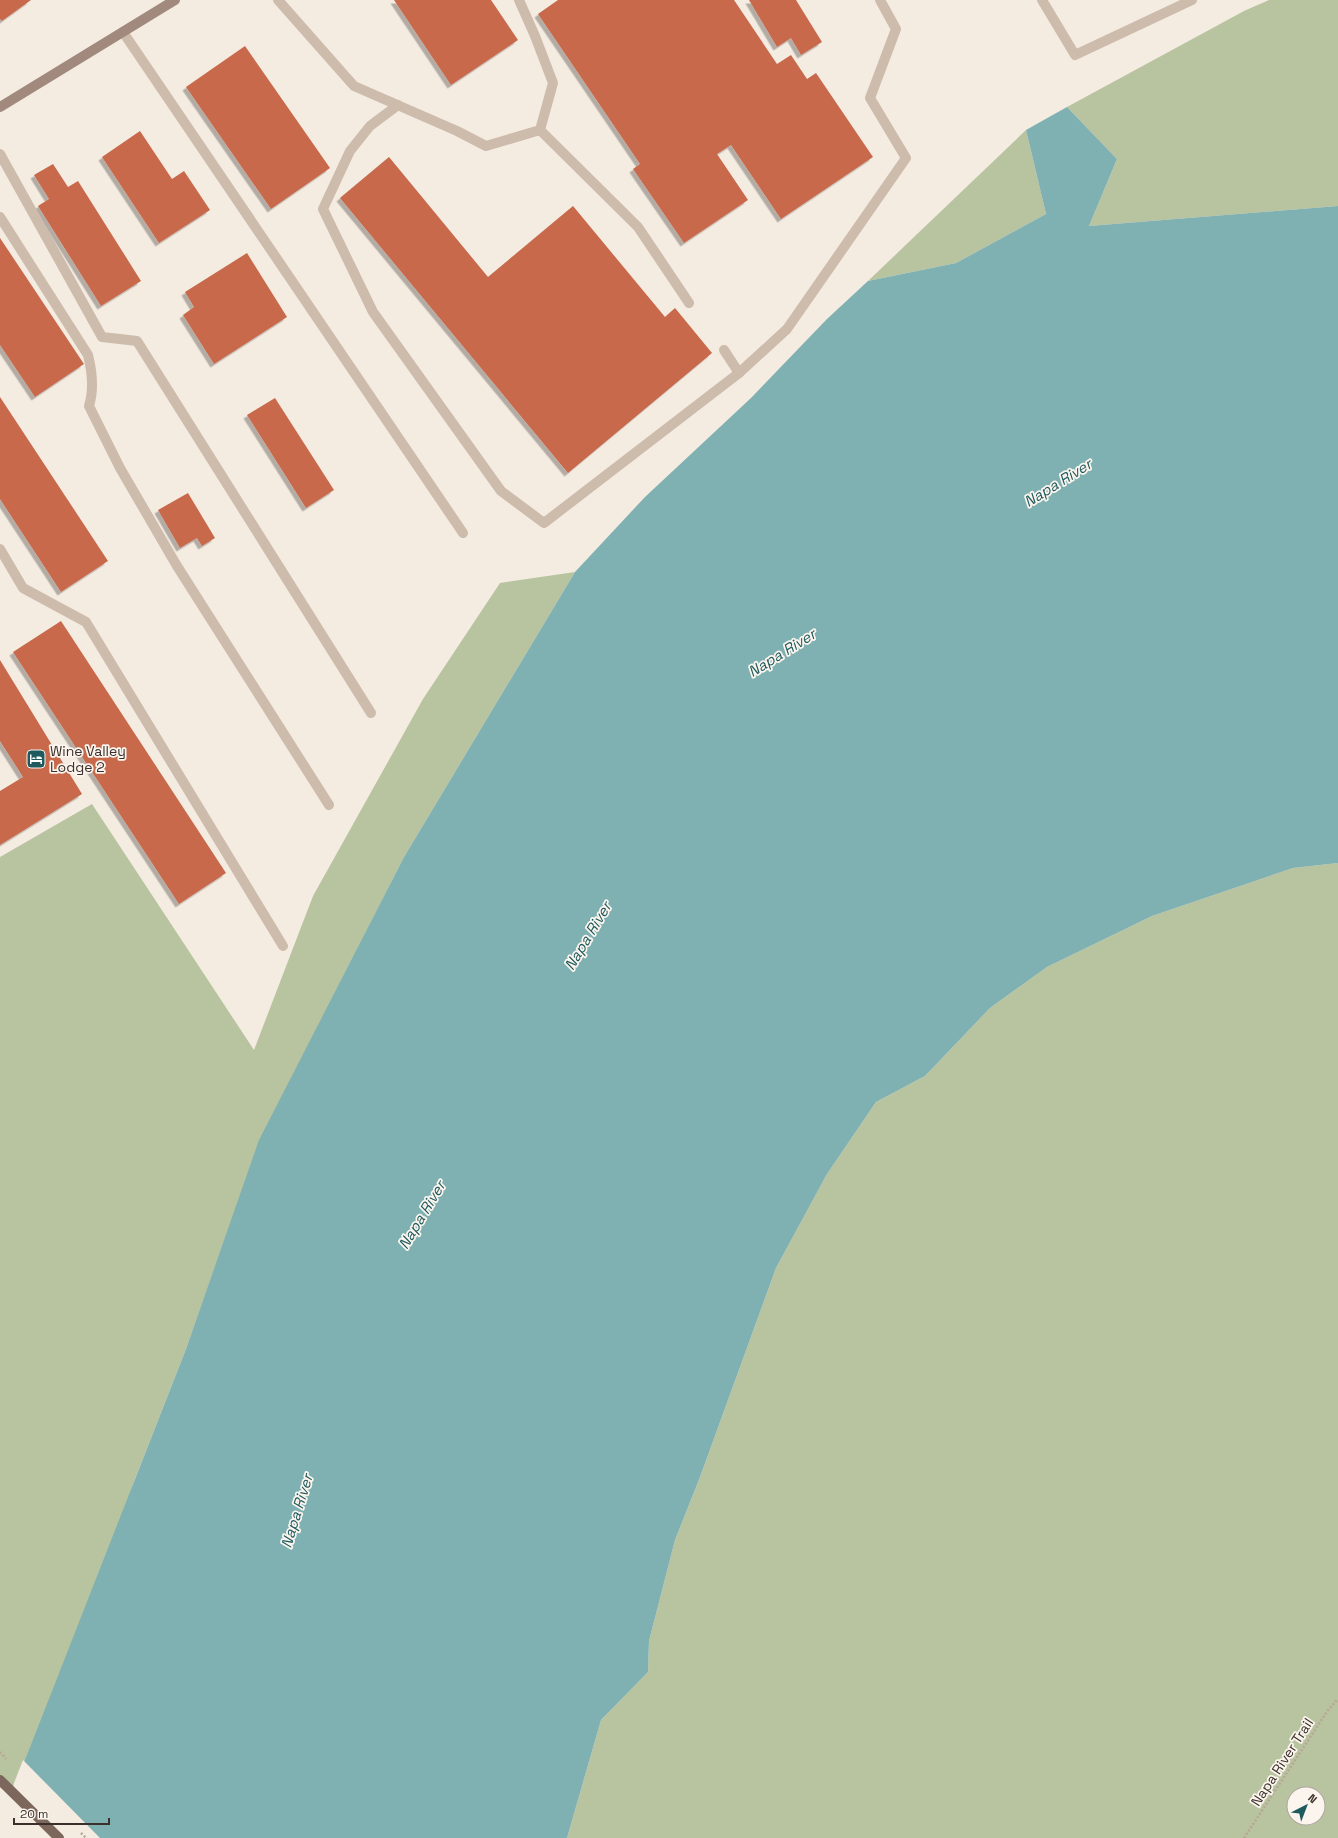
<svg xmlns="http://www.w3.org/2000/svg" width="1338" height="1838" font-family="'Space Grotesk',sans-serif">
  <style>
    .green { fill: #b8c4a0; fill-rule: evenodd }
    .water { fill: #7fb0b2 }
    .pier { fill: #f4ebe1 }
    .building { fill: #c8694b; filter: url(#shadow) }
    .lines { fill: none; stroke-linecap: round; stroke-linejoin: round }
    .path { stroke: #b9a596; stroke-width: 2.5; stroke-dasharray: 2 2; stroke-linecap: butt }
    .lane { stroke: #cdbbac; stroke-width: 10 }
    .secondary { stroke: #a18a7d; stroke-width: 10 }
    .primary { stroke: #7d675c; stroke-width: 10 }
    .labels { text-anchor: middle; stroke-width: 3.5; stroke-linejoin: round; paint-order: stroke }
    .poi-label { font-size: 14px; fill: #3b302b; stroke: #fbf5ee; text-anchor: start }
    .street-label { font-size: 14px; fill: #3b302b; stroke: #fbf5ee }
    .water-label { font-size: 15px; font-style: italic; fill: #1f5a5e; stroke: #fbf5ee }
  </style>
  <defs>
    <filter id="shadow"><feDropShadow dx="-3.5" dy="3.5" stdDeviation="0" flood-color="#0004"/></filter>
  </defs>
  <rect width="100%" height="100%" fill="#f4ebe1"/>
  <g class="green">
    <path d="M1269 0H1338V206L1089 226 1117 159 1067 107 1244 11Z"/>
    <path d="M1026 130 1046 214 956 263 868 281Z"/>
    <path d="M575 572 404 857 260 1140 186 1349 135 1479 19 1799 0 1780V857L92 804 254 1050 313 896 423 699 500 583Z"/>
    <path d="M1338 863V1838H567L601 1720 648 1672 649 1641 675 1540 700 1477 776 1268 827 1174 876 1102 925 1076 990 1008 1047 967 1152 916 1293 868ZM1294 1794H1318V1818H1294Z"/>
  </g>
  <path class="water" d="M1067 107 1117 159 1089 226 1338 206V863L1293 868 1152 916 1047 967 990 1008 925 1076 876 1102 827 1174 776 1268 700 1477 675 1540 649 1641 648 1672 601 1720 567 1838H6L16 1783 186 1349 259 1140 404 857 575 572 645 497 751 398 827 319 868 281 956 263 1046 214 1026 130Z"/>
  <path class="pier" d="M23 1760 100 1838H4L14 1783Z"/>
  <g class="building">
    <path d="M0 0H31L2 21 0 19Z"/>
    <path d="M394 0H491L518 40 451 85Z"/>
    <path d="M558 0H734L777 64 791 55 807 79 816 73 873 157 781 219 731 145 717 154 748 200 684 243 633 169 640 164 538 14Z"/>
    <path d="M749 0H796L822 42 801 55 791 38 777 47Z"/>
    <path d="M245 46 330 168 271 209 186 87Z"/>
    <path d="M140 131 172 179 184 171 210 210 159 243 102 157Z"/>
    <path d="M389 157 488 277 573 206 665 317 675 308 712 353 568 473 340 198Z"/>
    <path d="M53 164 68 187 78 181 141 281 101 306 38 206 49 199 34 175Z"/>
    <path d="M0 238 84 364 35 397 0 345Z"/>
    <path d="M247 253 287 317 214 364 183 315 194 307 185 292Z"/>
    <path d="M0 397 108 561 61 592 0 499Z"/>
    <path d="M275 398 334 490 306 508 247 415Z"/>
    <path d="M188 493 215 538 202 546 197 538 180 548 158 510Z"/>
    <path d="M61 621 226 873 179 904 13 652Z"/>
    <path d="M0 660 82 794 0 845V791L23 777 0 741Z"/>
  </g>
  <g class="lines">
    <g class="path">
      <path d="M0 1752 6 1759"/>
      <path d="M81 1833 86 1838"/>
      <path d="M1244 1838 1328 1710 1338 1699"/>
    </g>
    <g class="lane">
      <path d="M278 0 354 86 457 131 486 146 540 130 553 83 535 36 519 0"/>
      <path d="M1042 0 1075 55 1192 0"/>
      <path d="M123 32 463 533"/>
      <path d="M398 105 370 126 350 151 323 209 373 312 501 491 544 523 739 373 787 329 906 158 870 98 896 29 880 0"/>
      <path d="M540 130 638 227 689 303"/>
      <path d="M0 154 102 337 137 341 371 713"/>
      <path d="M0 217 88 355C92 371 94 390 89 406L120 468 177 566 329 805"/>
      <path d="M724 350 739 373"/>
      <path d="M0 549 23 588 86 622 283 946"/>
    </g>
    <path class="secondary" d="M0 107 175 0"/>
    <path class="primary" d="M0 1780 59 1838"/>
  </g>
  <defs>
    <g id="hotel-square" transform="scale(1)"><rect x="-9" y="-9" width="18" height="18" rx="4" fill="#1f5a5e" stroke="#fbf5ee"/><path d="M-6-4.5h1.5V1H6V5H4.5V3h-9V5H-6ZM-4 0a1.8 1.8 0 1 1 3.6 0ZM.5 0V-2.5h3Q6-2.5 6 0Z" fill="#fff"/></g>
  </defs>
  <g fill-rule="evenodd">
    <use href="#hotel-square" x="36" y="759"/>
  </g>
  <g class="labels">
    <g class="poi-label">
      <text x="50" y="756">Wine Valley<tspan x="50" dy="16">Lodge 2</tspan></text>
    </g>
    <g class="street-label">
      <text transform="translate(1282 1762) rotate(-57)" y="5">Napa River Trail</text>
    </g>
    <g class="water-label">
      <text transform="translate(1058 483) rotate(-32)" y="5">Napa River</text>
      <text transform="translate(782 653) rotate(-32)" y="5">Napa River</text>
      <text transform="translate(588 936) rotate(-59)" y="5">Napa River</text>
      <text transform="translate(422 1215) rotate(-59)" y="5">Napa River</text>
      <text transform="translate(297 1511) rotate(-73)" y="5">Napa River</text>
    </g>
  </g>
  <g transform="translate(1306 1806) rotate(42)"><circle r="19" fill="#fbf5ee" stroke="#aea6a0"/>
  <path d="M0-3L7 15L0 10L-7 15Z" fill="#1f5a5e"/>
  <text y="-6" font-size="11" font-weight="bold" text-anchor="middle" fill="#3b302b">N</text>
  </g>
  <path d="M14 1818v6h95v-6" fill="none" stroke="#3b302b" stroke-width="2"/>
  <text x="20" y="1818" font-size="12" fill="#3b302b" stroke="#fbf5ee" stroke-width="3" paint-order="stroke">20 m</text>
</svg>
